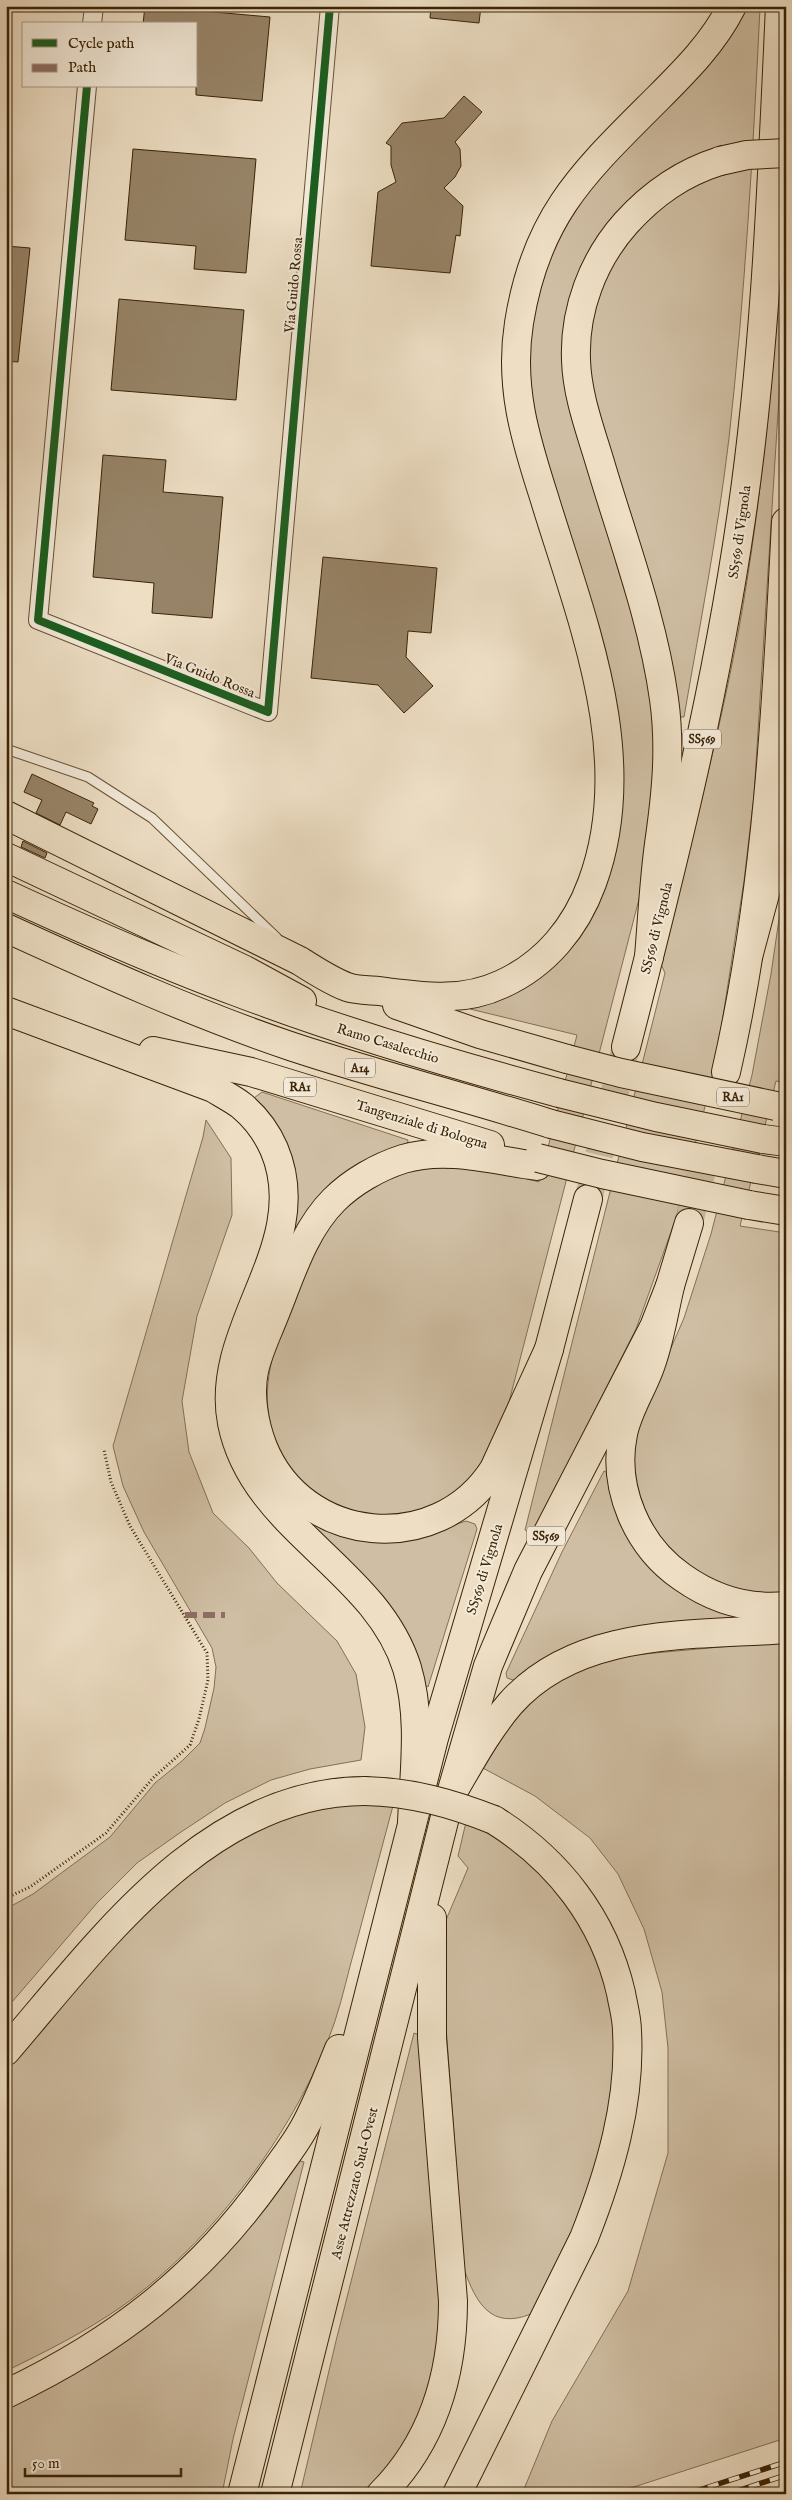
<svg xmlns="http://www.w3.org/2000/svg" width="792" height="2500" font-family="'IM FELL English',serif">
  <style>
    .green { fill: #cfbea3; stroke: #847054 }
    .building { fill: #978468; stroke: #3a2304 }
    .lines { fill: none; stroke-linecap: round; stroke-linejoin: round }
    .trunk-tunnel { stroke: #c9b99e; stroke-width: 28; stroke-dasharray: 28 14; stroke-linecap: butt }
    .service-casing { stroke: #675234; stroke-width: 11 }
    .minor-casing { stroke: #675234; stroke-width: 20 }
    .trunk-casing { stroke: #3a2304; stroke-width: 30 }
    .motorway-casing { stroke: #3a2304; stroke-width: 30 }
    .path { stroke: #3a2304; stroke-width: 3; stroke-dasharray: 1 2.5; stroke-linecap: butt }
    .service { stroke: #f3ead9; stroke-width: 9 }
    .minor { stroke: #f3ead9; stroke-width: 18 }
    .trunk { stroke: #eddec4; stroke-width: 28 }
    .motorway { stroke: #eddec4; stroke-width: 28 }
    .rail-casing { stroke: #3a2304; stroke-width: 5.5 }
    .rail { stroke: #f3ead9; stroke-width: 4; stroke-dasharray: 11; stroke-linecap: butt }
    .trunk-bridge-casing { stroke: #3a2304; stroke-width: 30; stroke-linecap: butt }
    .motorway-bridge-casing { stroke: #3a2304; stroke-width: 30; stroke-linecap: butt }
    .trunk-bridge { stroke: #eddec4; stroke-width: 28 }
    .motorway-bridge { stroke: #eddec4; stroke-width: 28 }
    .quiet { stroke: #8d6e63; stroke-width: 6; stroke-dasharray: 12 6; stroke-linecap: butt }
    .cycleway-casing { stroke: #f3ead9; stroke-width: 11 }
    .cycleway { stroke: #1b5e20; stroke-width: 8 }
    .labels { text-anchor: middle; stroke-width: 4; stroke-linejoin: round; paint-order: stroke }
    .shield { fill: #f3ead9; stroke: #725f44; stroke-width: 1 }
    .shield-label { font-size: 12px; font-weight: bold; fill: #3a2304 }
    .street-label { font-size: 14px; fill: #3a2304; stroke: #f3ead9 }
  </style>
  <rect width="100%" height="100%" fill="#eddec4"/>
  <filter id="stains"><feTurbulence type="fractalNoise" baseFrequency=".004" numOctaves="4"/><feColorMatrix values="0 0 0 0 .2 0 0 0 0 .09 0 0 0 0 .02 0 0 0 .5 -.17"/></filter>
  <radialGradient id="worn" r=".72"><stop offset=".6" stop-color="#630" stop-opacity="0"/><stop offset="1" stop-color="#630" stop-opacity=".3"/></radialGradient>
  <g class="green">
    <path d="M746 6H759L760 8C753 152 745 295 729 438 718 532 700 624 684 717H679C669 636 640 558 616 480 602 437 585 393 585 347 585 326 592 305 600 285 626 221 663 193 726 169L722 145C677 160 641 185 612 222 524 332 581 441 619 557L616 563C638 632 660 705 659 778 658 810 652 841 646 872L502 1429C493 1453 482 1476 461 1492 399 1540 304 1515 276 1441 258 1396 271 1355 288 1312 299 1284 308 1253 325 1228 354 1184 413 1159 465 1162 490 1164 514 1176 539 1182L577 1035 470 1009 471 1006C490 1000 509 994 527 983 635 918 632 767 606 660 591 610 576 561 561 512 547 469 531 425 527 380 521 305 550 228 598 171 647 113 708 75 746 6Z"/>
    <path d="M786 202 781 365 754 795 744 881 715 1068 676 1218 636 1329 532 1534 525 1530 665 973 660 962C688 854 717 745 738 634 764 491 775 347 786 202Z"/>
    <path d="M786 871V1083L776 1081 740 1226 786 1233V1593H753L731 1588 688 1569 659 1538 638 1499 633 1474 635 1431 684 1318 711 1234 752 1075 771 974Z"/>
    <path d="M262 1092 408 1140 407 1147 294 1238 291 1237C299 1206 300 1171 285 1142 278 1128 265 1115 255 1102L254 1098Z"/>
    <path d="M206 1120 231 1158 232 1215 197 1316 182 1401 189 1452 213 1513 249 1548 277 1583 337 1641 356 1674 365 1727 361 1760 310 1769 271 1780 225 1803 181 1832 137 1863 97 1903 6 2009V1909L33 1894 110 1837 155 1783 182 1761 200 1743 205 1728 214 1688 216 1667 212 1648 144 1532 123 1486 113 1446 203 1137Z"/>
    <path d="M604 1471 608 1473 627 1532 761 1616 513 1680 507 1678 506 1673 562 1552Z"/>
    <path d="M283 1499 414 1538 466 1521 475 1524 477 1529 428 1687 424 1684Z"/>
    <path d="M786 1641V2438L612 2494H522L552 2421 628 2291 668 2153V2048L662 1992 644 1929 618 1874 590 1838 535 1796 481 1767 506 1728 531 1699 560 1676 600 1658Z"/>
    <path d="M394 1802C381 1851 368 1899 355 1948 348 1972 343 1997 335 2021 299 2126 213 2242 121 2307 85 2332 45 2352 6 2371V2072L94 1963 136 1916 207 1856 305 1806Z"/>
    <path d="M467 1818 513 1843 588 1924 622 2036 596 2187 531 2314C491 2330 476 2303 464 2269L444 1999V1960L446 1920 468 1868 458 1856Z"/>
    <path d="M414 2033 422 2036 445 2324 422 2421 369 2494H300L336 2341Z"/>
    <path d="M300 2161 304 2162 233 2439 222 2494H6V2408C132 2351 221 2274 300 2161Z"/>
  </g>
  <g class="building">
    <path d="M145 6 270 17 262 101 196 95V24H143Z"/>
    <path d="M431 6H481L479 23 430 18Z"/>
    <path d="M464 96 482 112 455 142 460 149 461 166 455 177 444 188 463 206 460 236 456 235 450 273 371 266 378 192 396 182 391 165V146L386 143 402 123 444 118Z"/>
    <path d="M133 149 256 159 246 273 194 269 196 246 125 240Z"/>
    <path d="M6 246 30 248 18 362 6 361Z"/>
    <path d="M119 299 244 310 236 400 111 390Z"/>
    <path d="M103 455 166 460 163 492 223 497 212 618 152 613 154 583 93 577Z"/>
    <path d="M323 557 437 568 431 633 408 631 406 657 433 686 404 713 378 685 311 678Z"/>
    <path d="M32 774 94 803 92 806 98 809 91 824 66 812 60 825 36 813 42 800 24 792Z"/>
    <path d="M23 841 47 853 45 858 21 847Z"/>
  </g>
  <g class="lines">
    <g class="trunk-tunnel">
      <path d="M589 1196 625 1051"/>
      <path d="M689 1223 726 1072"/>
    </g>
    <g class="service-casing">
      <path id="service" d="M6 749 88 777 152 818 277 938"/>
    </g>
    <g class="minor-casing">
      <g id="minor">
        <path d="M92 24 94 6"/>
        <path d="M87 86 38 620 268 712 330 6"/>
      </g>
    </g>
    <g class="trunk-casing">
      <g id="trunk">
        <path d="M626 1047C671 872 715 698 741 519 766 349 772 178 780 6"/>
        <path d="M726 1072C767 894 777 705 786 522"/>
        <path d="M6 2051C99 1943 207 1791 365 1791"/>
        <path d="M6 2394C115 2342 200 2277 270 2178 281 2162 294 2146 304 2128 318 2103 328 2076 339 2049"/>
        <path d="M242 2494 434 1738 549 1349 588 1199"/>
        <path d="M275 2494 450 1797 488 1666 528 1571 654 1327 670 1286 689 1223"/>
        <path d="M381 2494C434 2441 453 2374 453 2301L432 2038V1918"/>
        <path d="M457 2494 584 2238C610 2172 631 2102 627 2031 627 2018 623 2005 621 1993 604 1919 558 1860 494 1820"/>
      </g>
    </g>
    <g class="motorway-casing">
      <g id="motorway">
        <path d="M6 815 300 961C314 970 331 981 347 987 359 991 374 990 386 992 427 997 464 1002 502 984 546 964 576 927 592 883 639 756 581 619 544 497 525 438 509 386 519 323 536 215 584 172 658 98 686 70 714 42 732 6"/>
        <path d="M6 857 245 970 302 1001"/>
        <path d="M6 894C82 929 158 963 237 992 342 1032 451 1064 559 1093"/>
        <path d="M6 928C100 971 195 1014 293 1047 378 1075 465 1097 551 1124"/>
        <path d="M749 953 786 816"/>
        <path d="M649 957C652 920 654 881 659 844 666 795 671 749 664 699 653 620 624 543 601 466 591 432 577 396 576 360 574 310 593 260 626 223 653 193 682 173 720 161"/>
        <path d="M397 1005 480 1034 567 1059"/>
        <path d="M6 1011 213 1088C223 1094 233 1099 242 1106 255 1117 267 1133 274 1149 315 1245 213 1327 232 1423 253 1529 376 1568 407 1668 422 1718 414 1772 412 1823"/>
        <path d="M153 1051 251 1072 490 1145"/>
        <path d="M763 1139 786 1142"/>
        <path d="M537 1166C493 1160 446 1146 403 1159 378 1167 352 1182 334 1200 303 1231 290 1277 274 1316 267 1334 258 1352 254 1371 249 1395 254 1424 263 1447 303 1545 437 1558 494 1469L549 1349"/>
        <path d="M757 1169 786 1174"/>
        <path d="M749 1205 786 1211"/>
        <path d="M670 1286C664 1312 660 1339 651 1364 643 1388 628 1409 623 1434 612 1488 637 1546 682 1577 713 1599 747 1610 786 1606"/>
        <path d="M450 1797C469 1765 486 1732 510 1704 578 1627 693 1636 786 1629"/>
      </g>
    </g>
    <path class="path" d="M6 1898 30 1887 106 1833 153 1778 190 1745 199 1719 208 1680 207 1653 130 1526 111 1482 104 1450"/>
    <use href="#service" class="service"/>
    <use href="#minor" class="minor"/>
    <use href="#trunk" class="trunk"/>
    <use href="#motorway" class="motorway"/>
    <g class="rail-casing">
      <g id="rail">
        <path d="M687 2494 786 2462"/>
        <path d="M728 2494 786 2475"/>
      </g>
    </g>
    <use href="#rail" class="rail"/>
    <g class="trunk-bridge-casing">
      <path id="trunk-bridge" d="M365 1791C411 1792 451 1803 494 1820"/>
    </g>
    <g class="motorway-bridge-casing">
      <g id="motorway-bridge">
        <path d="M720 161 747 155 786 153"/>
        <path d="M567 1059 621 1073 776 1106"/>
        <path d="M559 1093 656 1117 763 1139"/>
        <path d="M551 1124 642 1147 757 1169"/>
        <path d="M538 1158 602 1174 749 1205"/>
      </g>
    </g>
    <use href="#trunk-bridge" class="trunk-bridge"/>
    <use href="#motorway-bridge" class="motorway-bridge"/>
    <path class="quiet" d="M185 1615H225"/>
    <g class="cycleway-casing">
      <path id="cycleway" d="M87 86 38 620 268 712 330 6"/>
    </g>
    <use href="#cycleway" class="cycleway"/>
  </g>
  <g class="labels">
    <g class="shield">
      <rect x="683" y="729.5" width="38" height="19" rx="4"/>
      <rect x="345" y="1058.5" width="30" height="19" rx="4"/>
      <rect x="284" y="1077.5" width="32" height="19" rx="4"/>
      <rect x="717" y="1087.5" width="32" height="19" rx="4"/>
      <rect x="527" y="1526.5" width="38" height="19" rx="4"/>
    </g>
    <g class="shield-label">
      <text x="702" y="743">SS569</text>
      <text x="360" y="1072">A14</text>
      <text x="300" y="1091">RA1</text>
      <text x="733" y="1101">RA1</text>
      <text x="546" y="1540">SS569</text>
    </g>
    <g class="street-label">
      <text transform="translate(293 285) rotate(-85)" y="5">Via Guido Rossa</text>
      <text transform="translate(739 532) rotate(-82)" y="5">SS569 di Vignola</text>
      <text transform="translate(210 675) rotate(22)" y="5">Via Guido Rossa</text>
      <text transform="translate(656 928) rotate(-76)" y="5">SS569 di Vignola</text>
      <text transform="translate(388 1043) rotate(17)" y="5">Ramo Casalecchio</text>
      <text transform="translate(422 1124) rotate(17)" y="5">Tangenziale di Bologna</text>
      <text transform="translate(484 1569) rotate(-73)" y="5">SS569 di Vignola</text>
      <text transform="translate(354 2183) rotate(-76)" y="5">Asse Attrezzato Sud-Ovest</text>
    </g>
  </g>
  <rect width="792" height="2500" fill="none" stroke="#eddec4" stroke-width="25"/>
  <rect x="8" y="8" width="777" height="2485" fill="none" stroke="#3a2304" stroke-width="2.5"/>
  <rect x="12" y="12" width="767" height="2475" fill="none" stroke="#3a2304"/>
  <rect x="22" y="22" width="175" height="65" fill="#f3ead9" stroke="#a99a84"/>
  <rect x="32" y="39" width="25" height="8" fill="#1b5e20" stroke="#a99a84"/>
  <text x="68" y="48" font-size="15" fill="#3a2304">Cycle path</text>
  <rect x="32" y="64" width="25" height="8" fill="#8d6e63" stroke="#a99a84"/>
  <text x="68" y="72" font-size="15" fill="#3a2304">Path</text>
  <path d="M25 2468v8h156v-8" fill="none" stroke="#3a2304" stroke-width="2.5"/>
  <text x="32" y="2468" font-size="15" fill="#3a2304" stroke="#f3ead9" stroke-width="4" paint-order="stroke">50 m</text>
  <rect width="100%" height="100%" filter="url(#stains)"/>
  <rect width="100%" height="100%" fill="url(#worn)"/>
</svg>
